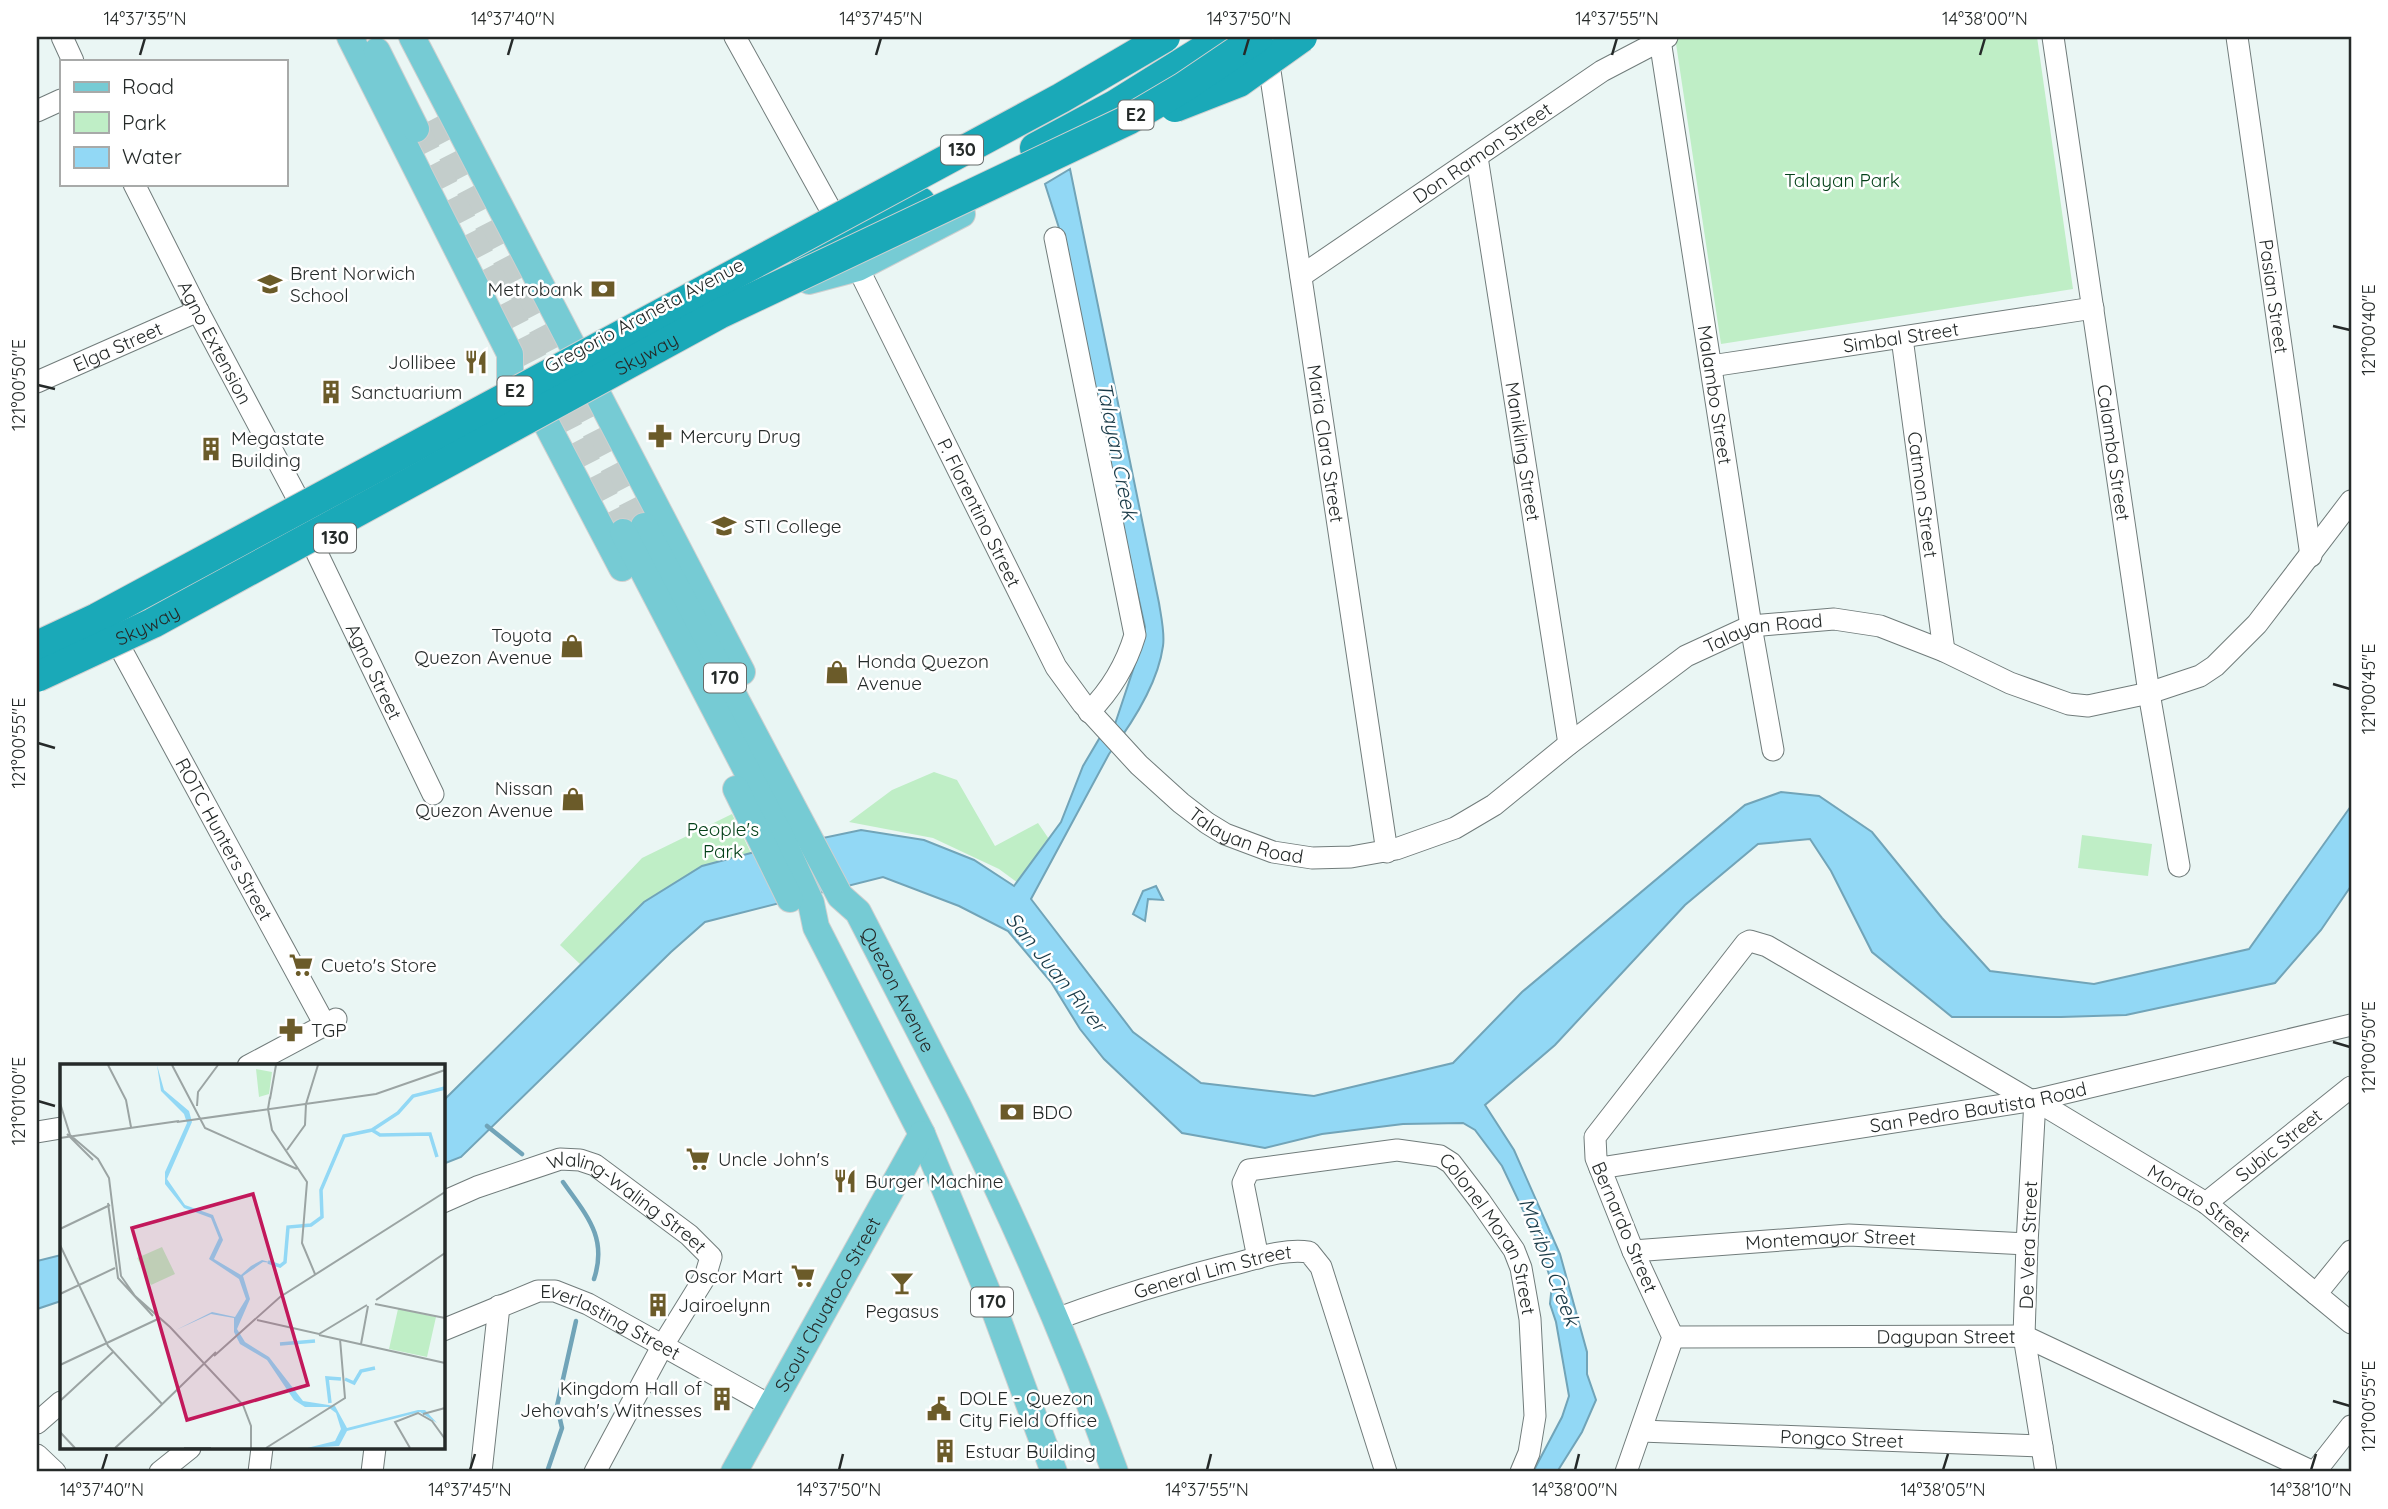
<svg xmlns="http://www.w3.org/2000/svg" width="2388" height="1509" font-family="Quicksand,sans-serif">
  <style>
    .green { fill: #bfeec6 }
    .water { fill: #92d8f5; stroke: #71a4b8; stroke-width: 2 }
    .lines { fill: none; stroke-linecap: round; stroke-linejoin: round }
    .stream { stroke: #71a4b8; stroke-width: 4.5 }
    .major-tunnel { stroke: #c3cdcb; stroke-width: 26; stroke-dasharray: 26 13; stroke-linecap: butt }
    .minor-casing { stroke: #717c7b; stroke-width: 23 }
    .major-casing { stroke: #cfd0d0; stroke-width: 28 }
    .highway-casing { stroke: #cfd0d0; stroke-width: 32 }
    .minor { stroke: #fff; stroke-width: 21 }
    .major { stroke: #76cbd4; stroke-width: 26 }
    .highway { stroke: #1aa9b8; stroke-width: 30 }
    .highway-bridge-casing { stroke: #cfd0d0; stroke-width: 32; stroke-linecap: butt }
    .highway-bridge { stroke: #1aa9b8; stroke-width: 30 }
    .ticks { fill: none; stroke: #252a29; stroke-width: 2.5 }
    .labels { text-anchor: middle; stroke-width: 5; stroke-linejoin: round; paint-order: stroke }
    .shield { fill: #fff; stroke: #666a69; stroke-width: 2 }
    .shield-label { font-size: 18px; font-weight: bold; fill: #252a29 }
    .street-label { font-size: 19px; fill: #252a29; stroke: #fff }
    .park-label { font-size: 19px; fill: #044119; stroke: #fff }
    .poi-label { font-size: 19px; fill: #252a29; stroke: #fff; text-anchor: start }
    .water-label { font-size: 21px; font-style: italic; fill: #1a3b48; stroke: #fff }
    .inset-river { fill: none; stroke: #92d8f5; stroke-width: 3.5 }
    .inset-road { fill: none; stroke: #9ba4a3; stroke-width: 2 }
    .view { fill: #c2185b; fill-opacity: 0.15; stroke: #c2185b; stroke-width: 3.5 }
    .inset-edge { fill: none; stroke: #252a29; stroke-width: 3.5 }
    .neatline { fill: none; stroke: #252a29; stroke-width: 2.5 }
    .ticks-label { font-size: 18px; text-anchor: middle; fill: #252a29 }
  </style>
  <rect width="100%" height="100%" fill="#eaf6f4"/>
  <g class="green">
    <path d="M1675 37H2037L2073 289 1721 344Z"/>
    <path d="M934 772 957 780 995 846 1038 823 1051 842 1026 889 999 869 933 838 849 822 892 790Z"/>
    <path d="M732 814 751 853 702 866 644 902 580 964 560 945 642 858Z"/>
    <path d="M2082 835 2152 844 2148 876 2078 868Z"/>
  </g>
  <g class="water">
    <path d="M1070 169 1159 603C1161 616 1165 633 1163 646 1158 683 1131 725 1109 754L1031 899 1133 1032 1201 1083 1314 1096 1453 1063 1522 992 1745 805 1781 792 1819 796 1872 832 1942 918 1990 971 2094 984 2249 949 2351 806V886L2321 930 2275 983 2126 1015 2061 1017H1952L1872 952 1831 871 1810 839 1758 844 1685 905 1555 1045 1485 1105 1514 1150 1560 1254 1587 1352V1374L1596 1400 1582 1432 1557 1472H1533L1562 1417 1569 1396 1556 1322 1550 1304 1552 1284 1540 1246 1502 1166 1475 1130 1463 1123 1403 1124 1322 1134 1265 1148 1182 1133 1104 1059 1080 1029 1051 982 1008 931 959 906 883 877 705 922 671 952 461 1157 443 1164V1101L644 902 702 866 751 853 861 830 924 840 974 860 1014 886 1061 822 1083 766 1099 739 1115 724 1142 643 1145 627 1064 262 1059 228 1045 184Z"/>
    <path d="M1156 886 1163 900 1148 899 1145 921 1133 914 1143 891Z"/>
    <path d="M61 1255V1301L37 1309V1261Z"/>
  </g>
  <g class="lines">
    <g class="stream">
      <path d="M487 1126 522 1154"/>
      <path d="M563 1182C586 1215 608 1237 594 1279"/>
      <path d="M547 1472 562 1428 557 1406 576 1321"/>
    </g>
    <g class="major-tunnel">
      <path d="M433 119 644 526"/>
      <path d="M416 129 623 532"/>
    </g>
    <g class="minor-casing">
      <g id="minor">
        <path d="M62 37 73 61"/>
        <path d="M735 37 833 214"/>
        <path id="s1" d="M2053 37 2149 693 2179 866"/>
        <path id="s2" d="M2237 37 2311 556"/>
        <path id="s3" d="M1660 40 1751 626 1773 750"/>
        <path id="s4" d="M1267 51 1387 852"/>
        <path d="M37 111 61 100"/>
        <path id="s5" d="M1477 157 1569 744"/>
        <path id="s6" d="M134 184 198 311 299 501"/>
        <path d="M1055 238 1135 635C1126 665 1112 689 1089 712"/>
        <path id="s7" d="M858 268 1056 667 1083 704 1139 765 1181 803 1207 823 1225 834 1273 852 1312 858 1351 857 1396 849 1455 828 1494 805 1569 744 1686 656 1751 626 1834 619 1880 626 1944 651 2010 683 2069 704 2088 706 2149 693 2200 676 2215 666 2257 624 2351 501"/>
        <path id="s8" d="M1301 276 1602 71 1667 37"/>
        <path id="s9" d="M1902 338 1944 651"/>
        <path id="s10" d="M1711 366 2093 308"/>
        <path id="s11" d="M37 382 198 311"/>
        <path id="s12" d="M315 549 433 794"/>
        <path id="s13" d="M122 651 325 1025"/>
        <path d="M248 1066 336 1019"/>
        <path id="s14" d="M2035 1100 2206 1203 2351 1323"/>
        <path d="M2035 1100 2027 1244 2024 1336 2046 1472"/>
        <path d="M37 1132 61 1128"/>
        <path id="s15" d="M1600 1168 2035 1100 2351 1025"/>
        <path id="s16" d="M443 1202 477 1187 560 1159 580 1160 595 1165 689 1235 711 1257 705 1277 663 1345 595 1472"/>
        <path id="s17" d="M2206 1203 2351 1087"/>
        <path id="s18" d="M1633 1251 1849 1235 2027 1244"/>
        <path id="s19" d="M1258 1258 1243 1183 1249 1170 1397 1150 1440 1156 1451 1163 1480 1201 1514 1250 1521 1268 1530 1319 1535 1416 1529 1453 1521 1472"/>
        <path d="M2316 1294 2351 1251"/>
        <path id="s20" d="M1056 1319C1113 1298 1171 1280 1230 1265 1255 1259 1284 1248 1309 1252L1321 1267 1386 1472"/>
        <path id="s21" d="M443 1330 538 1291H555L588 1304 771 1406"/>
        <path id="s22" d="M1673 1337 2024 1336 2313 1472"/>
        <path d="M37 1423 61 1402"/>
        <path id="s23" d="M1641 1431 2042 1446"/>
        <path d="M37 1455 55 1472"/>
        <path d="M160 1472 190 1448"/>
        <path d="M259 1472 262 1448"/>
        <path d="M372 1472 375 1448"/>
        <path d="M481 1472 499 1306"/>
        <path d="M1626 1472 1673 1337 1633 1251 1596 1158 1595 1137 1746 943 1750 941 1767 946 2030 1100"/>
        <path d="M2315 1472 2351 1426"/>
      </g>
    </g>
    <g class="major-casing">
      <g id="major">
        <path d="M350 37 510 354V387"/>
        <path d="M412 37 742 672"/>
        <path d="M377 51 416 129"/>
        <path d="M809 281 858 268 962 214"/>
        <path d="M545 421 622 568"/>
        <path id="s24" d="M644 526 840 896 858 912C891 977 925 1041 958 1106 1017 1225 1070 1347 1115 1472"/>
        <path d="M623 532 781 837 811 903 816 927 922 1134 990 1298 1054 1472"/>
        <path d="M736 789 790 899"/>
        <path id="s25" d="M734 1472 922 1134"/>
      </g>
    </g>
    <g class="highway-casing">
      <g id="highway">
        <path d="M1035 148 1115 105 1224 37"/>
        <path d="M804 270 832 244 920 202"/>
      </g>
    </g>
    <use href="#minor" class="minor"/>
    <use href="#major" class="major"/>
    <use href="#highway" class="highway"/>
    <g class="highway-bridge-casing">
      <g id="highway-bridge">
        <path d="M1175 107 1239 82 1302 37"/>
        <path d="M37 646 97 618 1061 98 1165 37"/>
        <path id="s26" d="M37 677 153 623 719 314 1128 120 1184 87 1258 37"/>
      </g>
    </g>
    <use href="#highway-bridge" class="highway-bridge"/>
  </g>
  <path class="ticks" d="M140 55 145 38M508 55 513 38M876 55 881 38M1244 55 1249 38M1612 55 1617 38M1980 55 1985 38M2333 326 2350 330M38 385 55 389M2333 684 2350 689M38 743 55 748M2333 1042 2350 1047M38 1101 55 1106M2333 1401 2350 1406M102 1470 107 1454M470 1470 475 1454M839 1470 843 1454M1207 1470 1211 1454M1575 1470 1579 1454M1943 1470 1948 1454M2311 1470 2316 1454"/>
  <defs>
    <g id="school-bare" transform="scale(1.89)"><path d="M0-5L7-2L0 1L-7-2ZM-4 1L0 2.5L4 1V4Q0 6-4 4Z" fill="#6b5b29" stroke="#fff" stroke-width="2.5" paint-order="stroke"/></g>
    <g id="bank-bare" transform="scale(1.89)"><path d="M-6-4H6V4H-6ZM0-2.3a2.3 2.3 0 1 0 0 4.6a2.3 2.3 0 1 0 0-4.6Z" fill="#6b5b29" stroke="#fff" stroke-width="2.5" paint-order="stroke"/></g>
    <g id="restaurant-bare" transform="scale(1.89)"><path d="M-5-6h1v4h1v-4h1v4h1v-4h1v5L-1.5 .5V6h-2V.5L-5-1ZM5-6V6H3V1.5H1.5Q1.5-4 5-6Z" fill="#6b5b29" stroke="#fff" stroke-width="2.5" paint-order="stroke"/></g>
    <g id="building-bare" transform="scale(1.89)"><path d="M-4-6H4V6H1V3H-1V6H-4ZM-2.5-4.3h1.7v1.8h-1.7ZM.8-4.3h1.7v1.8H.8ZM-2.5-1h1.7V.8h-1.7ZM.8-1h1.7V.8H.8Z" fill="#6b5b29" stroke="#fff" stroke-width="2.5" paint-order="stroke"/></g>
    <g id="pharmacy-bare" transform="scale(1.89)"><path d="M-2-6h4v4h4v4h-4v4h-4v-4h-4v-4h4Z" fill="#6b5b29" stroke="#fff" stroke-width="2.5" paint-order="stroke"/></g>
    <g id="university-bare" transform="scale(1.89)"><path d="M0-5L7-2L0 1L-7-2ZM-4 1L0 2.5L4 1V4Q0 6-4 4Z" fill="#6b5b29" stroke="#fff" stroke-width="2.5" paint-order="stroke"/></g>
    <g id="shop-bare" transform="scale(1.89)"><path d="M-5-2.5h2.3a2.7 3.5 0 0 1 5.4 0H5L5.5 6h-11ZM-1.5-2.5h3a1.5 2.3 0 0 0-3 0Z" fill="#6b5b29" stroke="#fff" stroke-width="2.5" paint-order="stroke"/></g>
    <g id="supermarket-bare" transform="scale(1.89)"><path d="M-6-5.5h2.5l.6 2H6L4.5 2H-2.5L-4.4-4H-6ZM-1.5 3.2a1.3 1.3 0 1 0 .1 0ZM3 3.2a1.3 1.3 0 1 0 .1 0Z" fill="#6b5b29" stroke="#fff" stroke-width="2.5" paint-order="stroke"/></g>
    <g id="bar-bare" transform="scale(1.89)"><path d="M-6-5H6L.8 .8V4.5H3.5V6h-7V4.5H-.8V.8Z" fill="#6b5b29" stroke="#fff" stroke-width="2.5" paint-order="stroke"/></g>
    <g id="civic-bare" transform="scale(1.89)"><path d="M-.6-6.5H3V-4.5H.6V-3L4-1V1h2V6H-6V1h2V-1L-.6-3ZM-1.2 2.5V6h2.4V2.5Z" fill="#6b5b29" stroke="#fff" stroke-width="2.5" paint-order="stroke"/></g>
  </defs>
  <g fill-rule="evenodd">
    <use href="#school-bare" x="270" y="284"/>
    <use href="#bank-bare" x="603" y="289"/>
    <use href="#restaurant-bare" x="476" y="362"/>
    <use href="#building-bare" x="331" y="392"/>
    <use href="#pharmacy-bare" x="660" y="436"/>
    <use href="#building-bare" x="211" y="449"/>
    <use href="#university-bare" x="724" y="526"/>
    <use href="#shop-bare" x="572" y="646"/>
    <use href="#shop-bare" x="837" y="672"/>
    <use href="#shop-bare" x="573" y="799"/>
    <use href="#supermarket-bare" x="301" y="965"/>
    <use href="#pharmacy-bare" x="291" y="1030"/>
    <use href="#bank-bare" x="1012" y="1112"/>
    <use href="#supermarket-bare" x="698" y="1159"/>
    <use href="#restaurant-bare" x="845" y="1181"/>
    <use href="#supermarket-bare" x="803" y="1276"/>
    <use href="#bar-bare" x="902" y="1283"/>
    <use href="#building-bare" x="658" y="1305"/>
    <use href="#building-bare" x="722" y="1399"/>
    <use href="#civic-bare" x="939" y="1409"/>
    <use href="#building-bare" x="945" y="1451"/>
  </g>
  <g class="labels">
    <g class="shield">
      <rect x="1118.5" y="100.5" width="35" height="29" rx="5"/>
      <rect x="941" y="135.5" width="42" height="29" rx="5"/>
      <rect x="497.5" y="376.5" width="35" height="29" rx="5"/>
      <rect x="314" y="523.5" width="42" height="29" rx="5"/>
      <rect x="704" y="663.5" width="42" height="29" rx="5"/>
      <rect x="971" y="1287.5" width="42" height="29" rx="5"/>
    </g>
    <g class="shield-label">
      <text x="1136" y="121">E2</text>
      <text x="962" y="156">130</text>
      <text x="515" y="397">E2</text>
      <text x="335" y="544">130</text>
      <text x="725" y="684">170</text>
      <text x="992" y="1308">170</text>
    </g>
    <g class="street-label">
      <text dy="7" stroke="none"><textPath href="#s8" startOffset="219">Don Ramon Street</textPath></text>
      <text dy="7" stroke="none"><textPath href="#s2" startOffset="262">Pasian Street</textPath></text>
      <text transform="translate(644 315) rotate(-28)" y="7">Gregorio Araneta Avenue</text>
      <text dy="7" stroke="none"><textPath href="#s10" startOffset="192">Simbal Street</textPath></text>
      <text dy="7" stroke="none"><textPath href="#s6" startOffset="178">Agno Extension</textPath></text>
      <text dy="7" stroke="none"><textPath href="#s11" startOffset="88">Elga Street</textPath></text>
      <text dy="7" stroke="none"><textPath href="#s26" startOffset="690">Skyway</textPath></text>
      <text dy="7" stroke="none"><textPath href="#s3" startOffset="359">Malambo Street</textPath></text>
      <text dy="7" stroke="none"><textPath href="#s4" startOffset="397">Maria Clara Street</textPath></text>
      <text dy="7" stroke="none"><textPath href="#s5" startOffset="298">Manikling Street</textPath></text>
      <text dy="7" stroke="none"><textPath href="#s1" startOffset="420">Calamba Street</textPath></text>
      <text dy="7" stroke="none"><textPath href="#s9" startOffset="158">Catmon Street</textPath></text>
      <text dy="7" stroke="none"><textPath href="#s7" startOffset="273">P. Florentino Street</textPath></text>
      <text dy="7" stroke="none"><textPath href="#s26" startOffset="122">Skyway</textPath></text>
      <text dy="7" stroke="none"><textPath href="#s7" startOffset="1293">Talayan Road</textPath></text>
      <text dy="7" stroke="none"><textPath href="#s12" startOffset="136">Agno Street</textPath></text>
      <text dy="7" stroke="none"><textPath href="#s7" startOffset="705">Talayan Road</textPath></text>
      <text dy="7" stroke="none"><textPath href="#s13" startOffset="214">ROTC Hunters Street</textPath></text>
      <text dy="7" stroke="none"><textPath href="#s24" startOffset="530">Quezon Avenue</textPath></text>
      <text dy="7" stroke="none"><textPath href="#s15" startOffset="383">San Pedro Bautista Road</textPath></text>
      <text dy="7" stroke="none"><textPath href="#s17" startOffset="93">Subic Street</textPath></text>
      <text dy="7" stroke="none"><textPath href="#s14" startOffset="194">Morato Street</textPath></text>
      <text dy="7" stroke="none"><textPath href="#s16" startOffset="205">Waling-Waling Street</textPath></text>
      <text transform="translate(1625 1227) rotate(67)" y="7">Bernardo Street</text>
      <text dy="7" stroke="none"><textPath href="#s19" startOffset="378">Colonel Moran Street</textPath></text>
      <text dy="7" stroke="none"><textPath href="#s18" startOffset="198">Montemayor Street</textPath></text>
      <text transform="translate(2028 1245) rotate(-88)" y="7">De Vera Street</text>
      <text dy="7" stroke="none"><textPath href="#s20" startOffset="164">General Lim Street</textPath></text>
      <text dy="7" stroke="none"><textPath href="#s25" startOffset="192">Scout Chuatoco Street</textPath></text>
      <text dy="7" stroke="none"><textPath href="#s21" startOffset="182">Everlasting Street</textPath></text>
      <text dy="7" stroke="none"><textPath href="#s22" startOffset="273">Dagupan Street</textPath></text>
      <text dy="7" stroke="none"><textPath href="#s23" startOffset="201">Pongco Street</textPath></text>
    </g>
    <g class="park-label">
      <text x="1842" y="187">Talayan Park</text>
      <text x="723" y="836">People's<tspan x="723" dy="22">Park</tspan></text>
    </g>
    <g class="poi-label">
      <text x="290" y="280">Brent Norwich<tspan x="290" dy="22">School</tspan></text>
      <text x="583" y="296" text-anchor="end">Metrobank</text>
      <text x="456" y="369" text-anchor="end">Jollibee</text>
      <text x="351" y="399">Sanctuarium</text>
      <text x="680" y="443">Mercury Drug</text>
      <text x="231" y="445">Megastate<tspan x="231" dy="22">Building</tspan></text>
      <text x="744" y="533">STI College</text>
      <text x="552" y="642" text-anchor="end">Toyota<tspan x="552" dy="22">Quezon Avenue</tspan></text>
      <text x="857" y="668">Honda Quezon<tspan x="857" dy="22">Avenue</tspan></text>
      <text x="553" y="795" text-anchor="end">Nissan<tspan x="553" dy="22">Quezon Avenue</tspan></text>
      <text x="321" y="972">Cueto's Store</text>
      <text x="311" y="1037">TGP</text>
      <text x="1032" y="1119">BDO</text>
      <text x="718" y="1166">Uncle John's</text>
      <text x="865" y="1188">Burger Machine</text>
      <text x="783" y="1283" text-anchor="end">Oscor Mart</text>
      <text x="678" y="1312">Jairoelynn</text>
      <text x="902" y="1318" text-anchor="middle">Pegasus</text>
      <text x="702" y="1395" text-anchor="end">Kingdom Hall of<tspan x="702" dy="22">Jehovah's Witnesses</tspan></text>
      <text x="959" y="1405">DOLE - Quezon<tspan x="959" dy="22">City Field Office</tspan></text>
      <text x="965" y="1458">Estuar Building</text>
    </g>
    <g class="water-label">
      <text transform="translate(1117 451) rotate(79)" y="7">Talayan Creek</text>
      <text transform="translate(1056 972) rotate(51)" y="7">San Juan River</text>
      <text transform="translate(1549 1262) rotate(69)" y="7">Mariblo Creek</text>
    </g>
  </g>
  <g transform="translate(60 1064)">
    <rect width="385" height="385" fill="#eaf6f4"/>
    <path d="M196 5 212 8 209 30 199 33ZM102 183 115 210 91 221 77 194ZM338 245 376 253 367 293 329 285Z" fill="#bfeec6"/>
    <path d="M97 1 104 26 129 47 132 58 107 115 125 141 153 151 163 176 154 195 181 211 191 202 202 196 213 199 203 198 183 212 190 235 177 265 185 278 209 293 243 337 275 342 287 364 358 346H365L377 359 360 348 287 367 279 382 247 384 275 377 281 365 276 349 268 343H245L234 336 207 296 180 280 174 268V254L151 250 116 266 152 248 175 253 186 235 179 215 149 195 159 174 151 154 124 144 105 120V108L127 59 124 50 101 27Z" fill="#92d8f5"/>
    <path class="inset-river" d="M312 66 320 71 370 70 377 93M208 198 220 202 225 198 228 163 251 161 262 153 261 126 284 72 312 66 338 49 353 32 385 24M220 280 255 277M285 315 294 319 301 307 315 304M270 339 267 314 281 315"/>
    <path class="inset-road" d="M48 1 66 36 71 63M112 1 145 64 237 105M210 33 208 45 212 66 247 118 242 179 255 210M210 35 216 1M0 39 10 71 38 95 49 114 61 212 75 232 110 263 183 341 191 362V384M137 42 138 28 158 1M117 58 316 30 385 6M7 70 33 96M0 74 119 57M227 86 245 61 246 40 258 1M48 139 58 214 93 252M0 165 50 141M0 181 48 282 102 340M0 230 55 204M316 236 385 189M315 240 385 254M197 256 259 270 307 241M259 271 385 299M301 280 308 242M154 292 220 233 385 128M0 301 100 254M0 337 53 288M363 350 385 344M91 351 156 288M0 368 15 384M55 384 92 350M124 384H151M206 384 285 334 280 275M350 384 335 358 358 349 372 357 385 375"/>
    <path class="view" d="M193 130 248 321 127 356 72 164Z"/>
    <rect width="385" height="385" class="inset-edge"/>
  </g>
  <rect width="2388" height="1509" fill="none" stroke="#ffffff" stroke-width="77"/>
  <rect x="60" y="60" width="228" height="126" fill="#ffffff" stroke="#a8aaa9" stroke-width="2"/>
  <rect x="74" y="82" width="35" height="10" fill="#76cbd4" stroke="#a8aaa9" stroke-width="2"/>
  <text x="122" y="94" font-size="21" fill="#252a29">Road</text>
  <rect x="74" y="112" width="35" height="21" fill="#bfeec6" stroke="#a8aaa9" stroke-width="2"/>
  <text x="122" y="130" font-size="21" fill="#252a29">Park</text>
  <rect x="74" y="147" width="35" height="21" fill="#92d8f5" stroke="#a8aaa9" stroke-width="2"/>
  <text x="122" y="164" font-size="21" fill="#252a29">Water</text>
  <rect x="38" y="38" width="2312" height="1432" class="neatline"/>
  <g class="ticks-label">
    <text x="145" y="25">14°37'35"N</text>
    <text x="513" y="25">14°37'40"N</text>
    <text x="881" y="25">14°37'45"N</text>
    <text x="1249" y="25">14°37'50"N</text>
    <text x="1617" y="25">14°37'55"N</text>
    <text x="1985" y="25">14°38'00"N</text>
    <text transform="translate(2369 330) rotate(-90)" y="6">121°00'40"E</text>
    <text transform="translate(19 385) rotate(-90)" y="6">121°00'50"E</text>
    <text transform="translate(2369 689) rotate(-90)" y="6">121°00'45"E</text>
    <text transform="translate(19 743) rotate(-90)" y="6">121°00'55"E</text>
    <text transform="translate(2369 1047) rotate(-90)" y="6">121°00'50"E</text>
    <text transform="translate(19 1101) rotate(-90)" y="6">121°01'00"E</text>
    <text transform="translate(2369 1406) rotate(-90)" y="6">121°00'55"E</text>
    <text x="102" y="1496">14°37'40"N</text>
    <text x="470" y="1496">14°37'45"N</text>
    <text x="839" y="1496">14°37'50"N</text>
    <text x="1207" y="1496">14°37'55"N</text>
    <text x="1575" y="1496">14°38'00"N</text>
    <text x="1943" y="1496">14°38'05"N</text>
    <text x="2311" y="1496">14°38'10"N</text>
  </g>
</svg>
